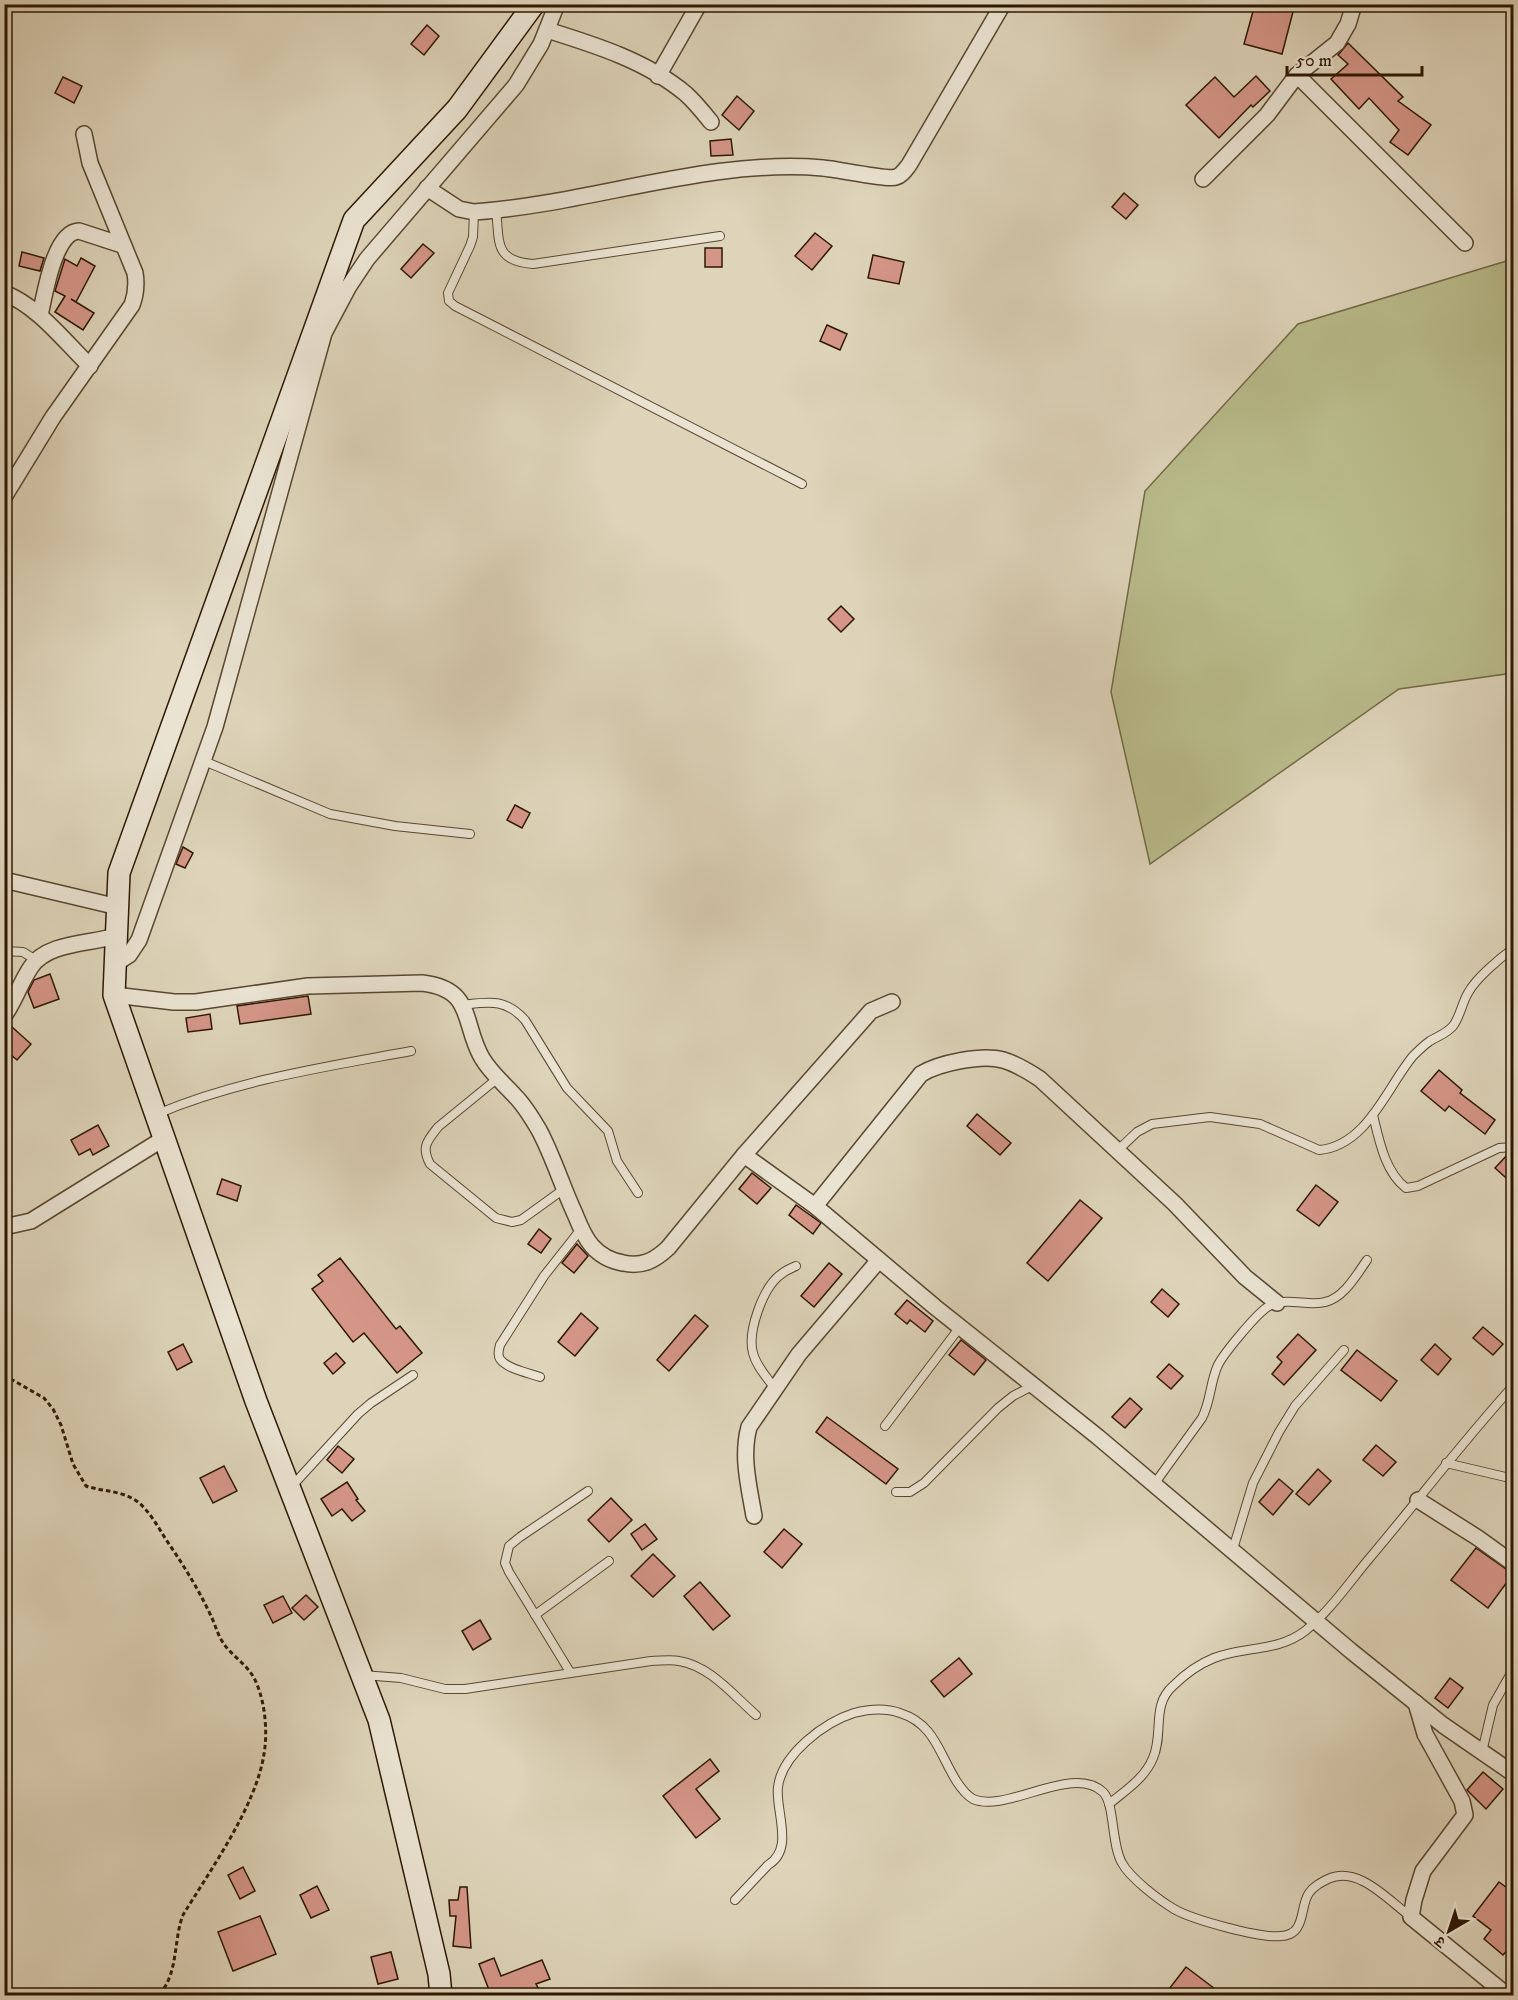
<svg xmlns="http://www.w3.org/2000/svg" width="1518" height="2000" font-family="'IM FELL DW Pica','Noto Serif Devanagari',serif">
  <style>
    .green { fill: #b9bb8b; stroke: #736a46; stroke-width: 1.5 }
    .building { fill: #d59688; stroke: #2d1802; stroke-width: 1.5 }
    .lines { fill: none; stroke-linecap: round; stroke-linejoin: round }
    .lane-casing { stroke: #594730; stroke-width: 10 }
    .street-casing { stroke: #594730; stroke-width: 18 }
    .secondary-casing { stroke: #2d1802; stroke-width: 24 }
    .path { stroke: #2d1802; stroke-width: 3; stroke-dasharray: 4.5 3; stroke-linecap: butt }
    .lane { stroke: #eae3d2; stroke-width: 8 }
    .street { stroke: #eae3d2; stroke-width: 15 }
    .secondary { stroke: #eae3d2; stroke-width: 21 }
  </style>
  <rect width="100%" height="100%" fill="#ded4ba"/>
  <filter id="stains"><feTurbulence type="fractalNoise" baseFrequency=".00333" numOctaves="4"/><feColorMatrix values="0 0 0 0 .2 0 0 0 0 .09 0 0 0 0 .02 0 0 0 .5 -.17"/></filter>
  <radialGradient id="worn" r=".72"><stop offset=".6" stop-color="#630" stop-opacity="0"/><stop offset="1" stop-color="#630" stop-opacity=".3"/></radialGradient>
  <path class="green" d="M1513 259V673L1399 689 1150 864 1111 692 1145 491 1298 324Z"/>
  <g class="building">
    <path d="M1255 4H1295L1282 54 1244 44Z"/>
    <path d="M427 25 439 36 424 55 411 44Z"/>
    <path d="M1348 43 1403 97 1398 101 1431 125 1408 155 1390 142 1399 130 1369 98 1359 109 1331 79 1348 64 1338 55Z"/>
    <path d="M1256 76 1270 91 1253 107 1251 105 1219 138 1186 105 1215 77 1234 97Z"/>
    <path d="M63 77 82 86 74 103 55 93Z"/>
    <path d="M737 96 754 111 739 130 722 115Z"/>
    <path d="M731 139 733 155 711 156 710 141Z"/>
    <path d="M1124 193 1138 205 1126 219 1112 207Z"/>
    <path d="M815 233 832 246 812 270 795 256Z"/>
    <path d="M423 244 434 253 411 278 401 269Z"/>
    <rect x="705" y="248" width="17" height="19"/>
    <path d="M22 252 44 258 40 271 19 266Z"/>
    <path d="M873 255 904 262 899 284 868 278Z"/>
    <path d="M81 258 95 266 76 302 71 299 94 313 83 330 55 312 65 296 55 291 65 259 77 266Z"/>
    <path d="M827 325 847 334 840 350 820 341Z"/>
    <path d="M841 606 854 619 841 632 828 619Z"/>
    <path d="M515 805 530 813 522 828 507 820Z"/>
    <path d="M183 847 193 853 185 868 176 864Z"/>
    <path d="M50 974 59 999 34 1008 28 992 34 980Z"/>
    <path d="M308 996 311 1014 240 1024 237 1006Z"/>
    <path d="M210 1014 212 1029 188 1032 186 1018Z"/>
    <path d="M12 1027 31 1044 17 1060 4 1049V1035Z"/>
    <path d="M1439 1070 1462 1090 1460 1093 1495 1120 1485 1134 1449 1106 1445 1111 1421 1091Z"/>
    <path d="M977 1114 1011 1143 1000 1155 967 1126Z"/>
    <path d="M98 1125 109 1146 93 1155 90 1149 79 1155 71 1140Z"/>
    <path d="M1509 1153H1514V1185L1495 1168Z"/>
    <path d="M752 1173 771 1188 757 1204 739 1189Z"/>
    <path d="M222 1179 241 1186 237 1201 217 1194Z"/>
    <path d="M1316 1185 1338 1202 1319 1226 1297 1210Z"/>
    <path d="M1080 1200 1102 1218 1048 1281 1027 1263Z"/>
    <path d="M796 1205 821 1223 813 1234 789 1215Z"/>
    <path d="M539 1229 551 1239 541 1253 528 1244Z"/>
    <path d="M577 1244 588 1256 574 1273 562 1263Z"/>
    <path d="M340 1258 396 1329 400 1326 422 1353 397 1373 364 1333 353 1342 312 1289 323 1281 318 1275Z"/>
    <path d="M829 1263 842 1274 814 1307 801 1296Z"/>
    <path d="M1162 1289 1179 1304 1168 1317 1151 1302Z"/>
    <path d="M907 1300 933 1321 925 1332 910 1320 907 1324 895 1314Z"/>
    <path d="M581 1313 598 1328 575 1356 558 1342Z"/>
    <path d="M695 1315 708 1326 669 1371 657 1360Z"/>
    <path d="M1483 1327 1503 1344 1493 1355 1473 1338Z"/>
    <path d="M1298 1334 1316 1350 1284 1385 1272 1374 1282 1362 1277 1357Z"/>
    <path d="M961 1340 986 1360 974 1375 949 1355Z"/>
    <path d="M183 1344 192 1362 177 1370 168 1352Z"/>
    <path d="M1435 1344 1451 1359 1438 1375 1421 1360Z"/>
    <path d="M1357 1350 1397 1381 1381 1401 1341 1370Z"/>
    <path d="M336 1353 345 1363 333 1374 324 1363Z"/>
    <path d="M1169 1364 1183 1376 1171 1389 1157 1377Z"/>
    <path d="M1130 1398 1142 1409 1125 1428 1112 1417Z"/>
    <path d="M827 1417 898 1469 886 1484 816 1432Z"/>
    <path d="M1376 1445 1396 1462 1383 1476 1363 1460Z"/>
    <path d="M338 1446 354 1459 342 1473 327 1460Z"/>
    <path d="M224 1466 237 1491 213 1503 200 1478Z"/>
    <path d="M1318 1469 1331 1481 1309 1505 1296 1494Z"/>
    <path d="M1279 1479 1293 1491 1273 1515 1259 1502Z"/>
    <path d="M347 1482 358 1499 356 1500 365 1511 352 1521 342 1509 332 1516 321 1499Z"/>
    <path d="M611 1498 632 1520 609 1542 588 1520Z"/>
    <path d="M645 1524 657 1539 642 1550 631 1534Z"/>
    <path d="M784 1529 802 1544 782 1568 764 1552Z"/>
    <path d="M1476 1548 1513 1574 1488 1608 1451 1580Z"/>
    <path d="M653 1554 675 1576 653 1597 631 1576Z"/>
    <path d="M700 1582 730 1616 713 1630 684 1596Z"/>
    <path d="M306 1595 318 1607 304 1620 292 1608Z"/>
    <path d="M283 1596 292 1613 273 1623 264 1605Z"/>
    <path d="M480 1620 491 1639 473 1650 462 1631Z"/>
    <path d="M959 1658 972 1674 944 1697 931 1681Z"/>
    <path d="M1450 1678 1463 1688 1448 1708 1435 1698Z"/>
    <path d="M710 1759 719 1771 696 1789 720 1819 696 1838 663 1796Z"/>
    <path d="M1483 1772 1503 1789 1486 1809 1467 1790Z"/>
    <path d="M243 1867 255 1891 240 1899 228 1875Z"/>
    <path d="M1499 1882 1514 1893V1943L1503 1955 1484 1939 1491 1930 1473 1916Z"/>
    <path d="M317 1886 329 1910 311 1918 300 1895Z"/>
    <path d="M460 1887H467L471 1948 453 1946 456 1916H450L449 1900H458Z"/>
    <path d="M260 1916 276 1954 233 1971 218 1932Z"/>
    <path d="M391 1952 398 1979 378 1984 371 1957Z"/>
    <path d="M494 1958 501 1976 542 1960 550 1979 536 1984 542 1995H491L479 1964Z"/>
    <path d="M1186 1967 1223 1995H1178L1169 1989Z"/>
  </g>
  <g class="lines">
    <g class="lane-casing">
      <g id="lane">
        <path d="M496 210C500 241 493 261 533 264L720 236"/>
        <path d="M474 212 473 237 470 246 448 293 449 301 455 306 802 484"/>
        <path d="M204 761 330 814 395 826 470 834"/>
        <path d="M4 951 23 952 36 960"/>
        <path d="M462 1005C489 1002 505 998 525 1020L567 1088 608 1131 617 1161 638 1193"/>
        <path d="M498 1078 438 1127C427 1141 421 1147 430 1164L496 1218 512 1222 521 1220 564 1189"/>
        <path d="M157 1114C238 1080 325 1067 411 1051"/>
        <path d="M1373 1115C1379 1140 1385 1172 1406 1188L1418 1186 1499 1148 1514 1147"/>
        <path d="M1117 1151 1137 1132 1152 1124 1210 1117 1260 1124 1319 1150C1367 1146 1387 1087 1413 1056 1418 1051 1424 1045 1430 1041 1438 1036 1446 1034 1453 1026 1460 1017 1462 1003 1468 993 1476 978 1500 958 1514 948"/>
        <path d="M540 1377C529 1373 507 1369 500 1359 497 1355 499 1349 500 1345L544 1276 581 1229"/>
        <path d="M775 1389C767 1377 756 1366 753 1353 747 1332 763 1288 780 1275 785 1271 791 1268 796 1266"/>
        <path d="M885 1426 960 1327"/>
        <path d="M1446 1463 1514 1479"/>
        <path d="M1155 1483 1202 1418C1211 1401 1210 1382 1218 1365 1224 1353 1255 1316 1266 1308 1283 1295 1307 1307 1325 1302 1344 1298 1357 1274 1367 1260"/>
        <path d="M293 1485 358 1414 371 1403 413 1375"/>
        <path d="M896 1492H910L924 1483 998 1408 1013 1396 1034 1385"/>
        <path d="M1233 1549 1253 1483 1279 1432 1295 1406 1344 1350"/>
        <path d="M535 1615 609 1561"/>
        <path d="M570 1672 509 1572 505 1563 509 1546 520 1537 588 1491"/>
        <path d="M363 1675 401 1678 445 1689H465L651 1661C660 1661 670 1659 679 1661 710 1666 733 1695 756 1715"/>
        <path d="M1482 1752 1493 1705 1514 1668"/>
        <path d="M1109 1804C1125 1791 1145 1778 1153 1758 1164 1734 1151 1705 1173 1686 1184 1675 1199 1664 1214 1658 1244 1646 1278 1652 1305 1631 1329 1612 1348 1584 1368 1560 1417 1502 1463 1441 1514 1385"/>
        <path d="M735 1900 768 1865C795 1849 775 1811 778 1787 782 1754 825 1722 854 1713 869 1709 886 1708 900 1713 935 1724 939 1754 957 1782 961 1788 966 1795 973 1799 1006 1814 1073 1763 1103 1792 1115 1804 1111 1844 1122 1863 1130 1878 1159 1900 1174 1909 1191 1919 1261 1939 1281 1936 1287 1936 1294 1933 1297 1928 1304 1918 1302 1903 1309 1893 1314 1886 1320 1883 1328 1879 1358 1865 1388 1900 1411 1917"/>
      </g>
    </g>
    <g class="street-casing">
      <g id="street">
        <path d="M547 30C595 45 647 61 686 94 695 102 703 112 711 122"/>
        <path d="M1297 75 1465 243"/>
        <path d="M658 76 699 4"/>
        <path d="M1203 179 1267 115 1297 75 1337 43 1348 24 1354 4"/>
        <path d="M427 188 459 209 474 212C591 204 707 158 823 168 836 169 888 180 896 177 901 176 905 170 909 165L1003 4"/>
        <path d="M4 293C38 306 64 341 90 366"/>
        <path d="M40 315C45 294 54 232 79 231L122 245"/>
        <path d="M4 497 53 417 132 305C136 294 137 285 135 273L90 163 84 134"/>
        <path d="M4 880 118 907"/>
        <path d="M115 964 129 955 139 940 215 727 324 333 349 286 367 259 516 85 541 44 557 4"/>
        <path d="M114 995 174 1002H196L308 986 422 983C475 989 462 1024 482 1058 491 1073 504 1084 515 1096 525 1106 532 1118 539 1130 553 1156 562 1186 575 1214 579 1224 584 1237 592 1246 600 1255 611 1261 623 1263 642 1267 654 1261 668 1248L744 1155 815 1206 935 1307 1098 1437 1351 1651 1443 1725 1514 1774"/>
        <path d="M4 1016C15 1001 20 983 31 967 47 942 90 944 116 936"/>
        <path d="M744 1155 871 1011 892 1002"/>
        <path d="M815 1206 921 1074C939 1063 982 1054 1003 1060 1017 1064 1028 1071 1040 1079L1175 1204 1245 1277 1277 1303"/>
        <path d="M4 1227 31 1221 163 1139"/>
        <path d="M1418 1500 1478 1538 1514 1564"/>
        <path d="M754 1516C749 1486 741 1457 749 1427L799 1354 879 1260"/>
        <path d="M1416 1703 1425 1734 1462 1801 1465 1815 1423 1871 1414 1900 1411 1917 1508 1996"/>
      </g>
    </g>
    <g class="secondary-casing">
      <path id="secondary" d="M441 1996 439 1974 379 1720 256 1401 114 995 119 873 354 220 457 109 534 4"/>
    </g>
    <path class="path" d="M4 1375 44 1398 53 1409 61 1425 73 1464 86 1486C104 1492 122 1490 138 1502 149 1511 157 1525 165 1538 182 1563 198 1588 211 1616 215 1624 217 1633 222 1641 230 1655 246 1663 254 1678 265 1699 268 1731 264 1754 256 1806 211 1869 183 1915 173 1940 179 1977 157 1996"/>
    <use href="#lane" class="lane"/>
    <use href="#street" class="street"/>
    <use href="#secondary" class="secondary"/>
  </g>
  <rect width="1518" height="2000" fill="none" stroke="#ded4ba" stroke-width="24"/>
  <rect x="6" y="6" width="1506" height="1988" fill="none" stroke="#2d1802" stroke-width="3"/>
  <rect x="12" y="12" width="1494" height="1976" fill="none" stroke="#2d1802" stroke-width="1.5"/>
  <g transform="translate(1449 1931) rotate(219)" stroke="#eae3d2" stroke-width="4.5" paint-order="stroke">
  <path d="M0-4.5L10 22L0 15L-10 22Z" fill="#2d1802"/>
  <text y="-9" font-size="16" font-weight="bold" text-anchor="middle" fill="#2d1802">उ</text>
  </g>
  <path d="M1287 66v9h135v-9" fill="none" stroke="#2d1802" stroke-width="3"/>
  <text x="1296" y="66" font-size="18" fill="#2d1802" stroke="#eae3d2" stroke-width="4.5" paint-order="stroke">50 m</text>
  <rect width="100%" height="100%" filter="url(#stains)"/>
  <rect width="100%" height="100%" fill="url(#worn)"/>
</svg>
